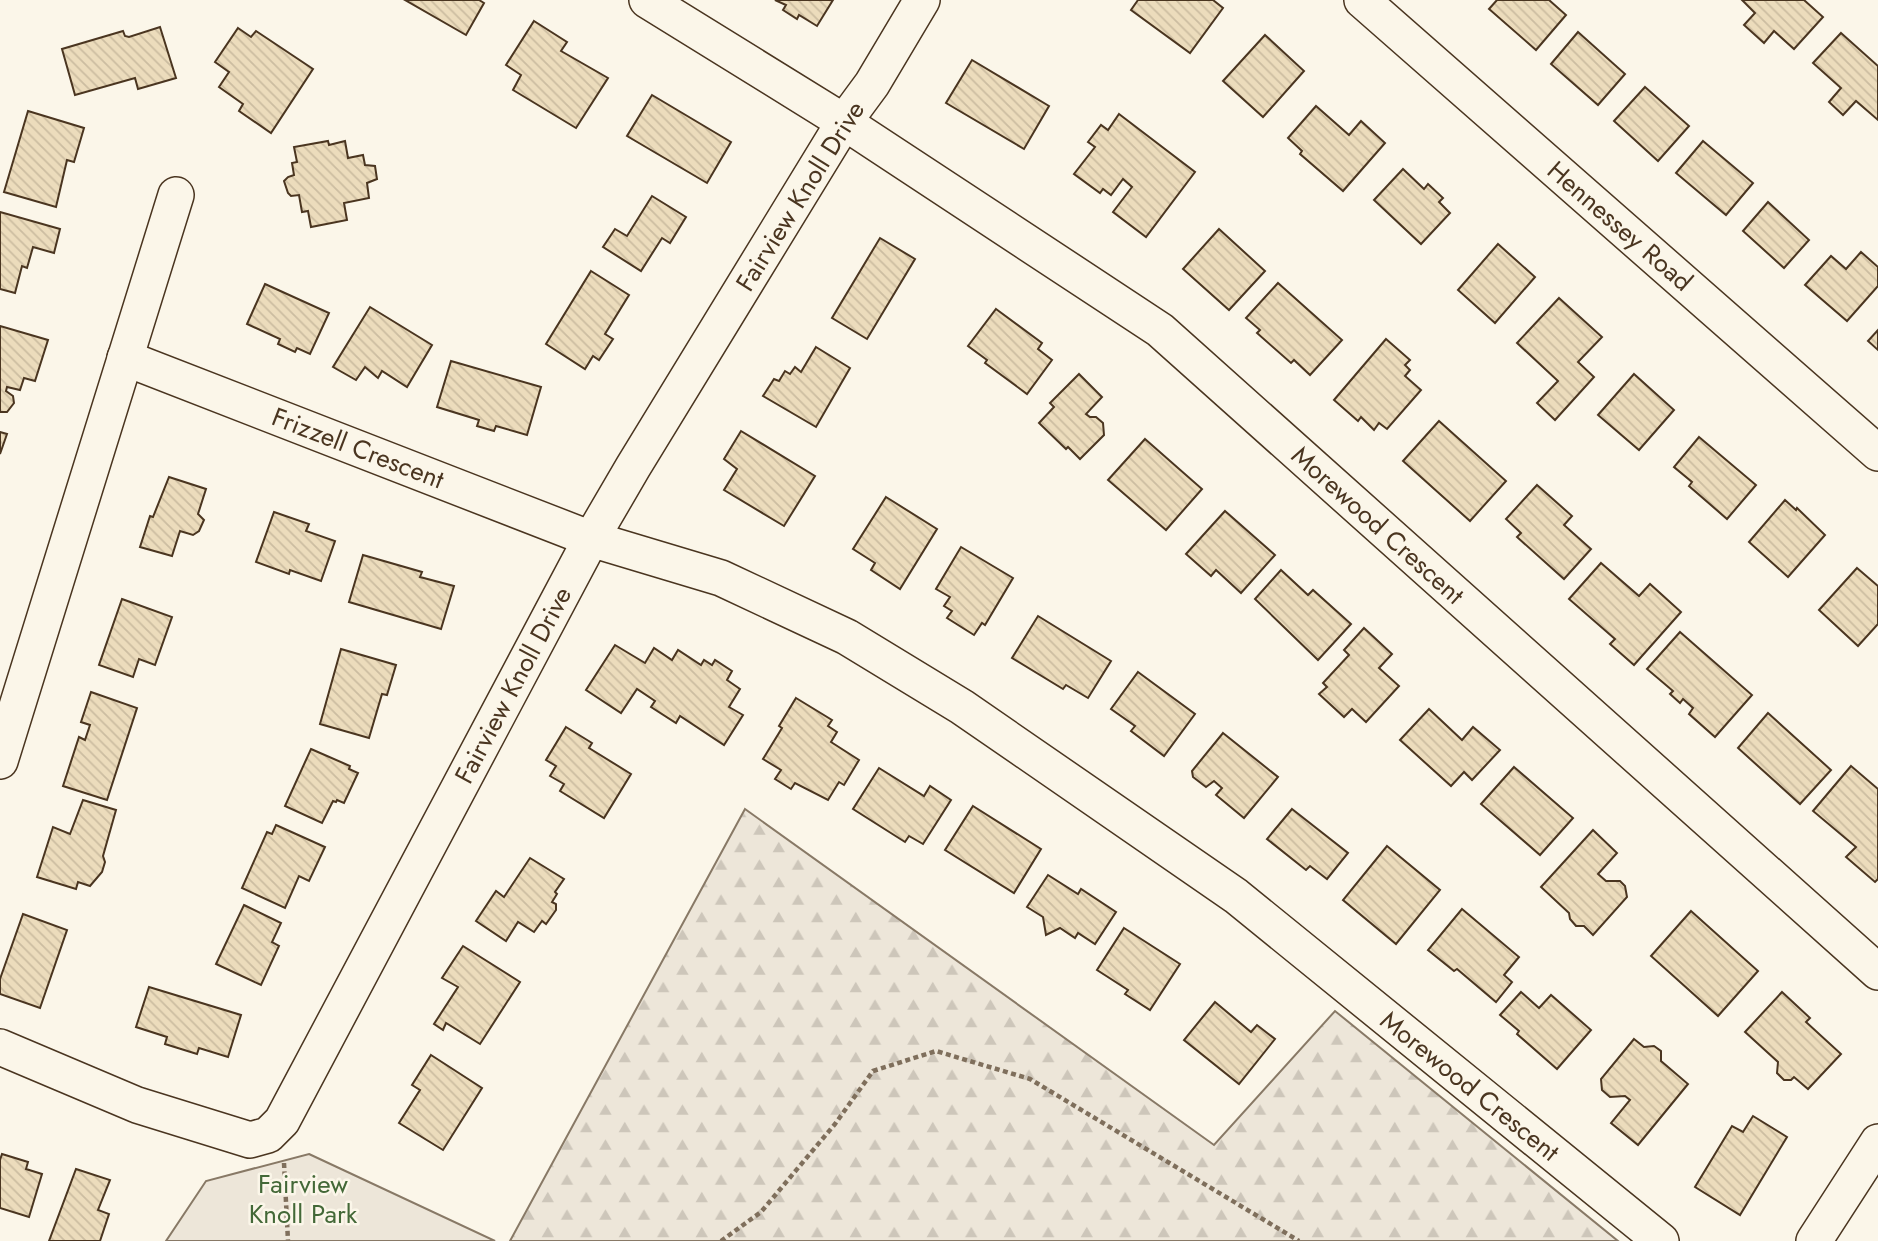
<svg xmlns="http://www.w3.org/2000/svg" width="1878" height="1241" font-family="Jost,sans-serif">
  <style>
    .forest { fill: url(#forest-firs); stroke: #887966; stroke-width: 2 }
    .green { fill: #ede6d9; stroke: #887966; stroke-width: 2 }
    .building { fill: url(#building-back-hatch); stroke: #4a3520; stroke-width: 2 }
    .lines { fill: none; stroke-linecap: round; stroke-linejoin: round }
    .minor-casing { stroke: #4a3520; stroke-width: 38 }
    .path { stroke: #7f6f5c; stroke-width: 4.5; stroke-dasharray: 5 3.5; stroke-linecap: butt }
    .minor { stroke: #fbf6e9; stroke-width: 35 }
    .labels { text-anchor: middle; stroke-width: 5; stroke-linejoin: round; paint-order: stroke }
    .street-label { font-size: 26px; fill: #4a3520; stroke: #fbf6e9 }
    .park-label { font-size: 26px; fill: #436837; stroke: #fbf6e9 }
  </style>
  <defs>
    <pattern id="forest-firs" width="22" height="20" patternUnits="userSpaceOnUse" patternTransform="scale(1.75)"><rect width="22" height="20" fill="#ede6d9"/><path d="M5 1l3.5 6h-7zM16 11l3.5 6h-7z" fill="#cdc6ba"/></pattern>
    <pattern id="building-back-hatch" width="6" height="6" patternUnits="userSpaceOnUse" patternTransform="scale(1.75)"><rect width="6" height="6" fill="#ecdcbc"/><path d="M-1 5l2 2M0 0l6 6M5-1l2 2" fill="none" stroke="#ccbda1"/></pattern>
  </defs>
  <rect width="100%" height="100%" fill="#fbf6e9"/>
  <path class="forest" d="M745 809 1214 1145 1335 1011 1618 1241H510Z"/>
  <path class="green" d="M309 1154 495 1241H166L206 1181Z"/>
  <g class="building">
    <path d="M405 0H479L484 3 466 35Z"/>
    <path d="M775 0H833L817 26 799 15 797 19 783 10 786 5Z"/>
    <path d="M1138 0H1213L1223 8 1190 53 1131 10Z"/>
    <path d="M1497 0H1549L1566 15 1536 50 1489 9Z"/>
    <path d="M1742 0H1804L1823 17 1794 49 1774 31 1764 43 1744 25 1755 13Z"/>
    <path d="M534 21 567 42 561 51 608 78 576 128 513 90 521 75 506 65Z"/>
    <path d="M160 27 176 78 138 89 135 78 75 95 62 49 123 31 125 36 129 37Z"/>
    <path d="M238 28 251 37 256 31 313 69 271 133 239 111 243 104 219 87 229 72 215 62Z"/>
    <path d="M1578 32 1625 74 1598 105 1551 64Z"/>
    <path d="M1841 33 1878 66V120L1856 101 1843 115 1829 102 1841 88 1813 63Z"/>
    <path d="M1265 35 1304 71 1263 117 1223 81Z"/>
    <path d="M972 60 1049 106 1024 149 946 103Z"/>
    <path d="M1645 87 1689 126 1658 161 1614 121Z"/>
    <path d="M652 95 731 142 707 183 627 136Z"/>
    <path d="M1316 106 1349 135 1361 121 1385 143 1343 191 1300 154 1302 151 1288 138Z"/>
    <path d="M28 111 84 128 74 162 67 160 56 207 4 192Z"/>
    <path d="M1119 114 1195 172 1146 237 1113 212 1132 187 1123 179 1111 195 1103 189 1100 193 1074 174 1095 147 1088 142 1101 125 1108 130Z"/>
    <path d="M328 141 329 145 345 141 348 158 363 155 365 165 375 166 377 179 367 183 369 198 344 203 347 220 311 227 308 211 302 212 299 195 291 196 288 193 284 181 288 177 294 175 292 163 297 162 294 147Z"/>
    <path d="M1703 141 1753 183 1726 215 1676 173Z"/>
    <path d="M1403 169 1424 189 1428 184 1443 198 1439 202 1450 213 1421 244 1374 200Z"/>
    <path d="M652 196 686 217 670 243 662 238 641 271 603 247 615 229 627 236Z"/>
    <path d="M1768 202 1809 240 1784 268 1743 231Z"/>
    <path d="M0 212 60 229 54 253 33 247 27 268 22 266 15 293 0 289Z"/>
    <path d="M1219 229 1265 271 1229 310 1183 269Z"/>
    <path d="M880 238 915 259 867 339 832 318Z"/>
    <path d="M1498 244 1535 277 1495 323 1458 290Z"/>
    <path d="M1861 252 1878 267V286L1847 321 1805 285 1831 256 1846 269Z"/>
    <path d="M591 271 629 295 605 334 613 339 599 360 593 356 585 369 546 344Z"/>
    <path d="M1278 283 1342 340 1310 375 1294 360 1291 363 1257 333 1260 330 1246 318Z"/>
    <path d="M265 284 329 313 310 354 297 348 295 352 278 344 280 339 247 324Z"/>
    <path d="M1559 298 1602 337 1578 362 1594 377 1555 420 1537 403 1558 381 1517 343Z"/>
    <path d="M370 307 432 345 407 387 382 371 378 378 365 367 356 380 333 367Z"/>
    <path d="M996 309 1042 343 1038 349 1052 360 1027 394 985 363 987 360 968 346Z"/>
    <path d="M0 326 48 340 35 381 24 378 20 390 7 387 6 391 13 396 14 403 7 412H0Z"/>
    <path d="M1878 330V350L1868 341Z"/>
    <path d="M1386 339 1410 360 1405 365 1410 370 1405 376 1421 390 1387 429 1379 423 1374 430 1361 417 1358 421 1334 400Z"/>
    <path d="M816 347 850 368 816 427 763 396 774 379 779 381 785 371 790 374 795 367 801 372Z"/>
    <path d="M451 361 541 387 527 435 496 426 494 431 477 426 479 420 437 407Z"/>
    <path d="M1079 374 1102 397 1086 414 1090 417H1096L1103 423 1104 435 1080 459 1068 447 1066 449 1039 423 1054 407 1050 403Z"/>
    <path d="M1634 374 1674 410 1639 450 1598 415Z"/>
    <path d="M1439 421 1506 481 1470 521 1403 461Z"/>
    <path d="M741 431 815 476 784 526 724 490 737 469 724 459Z"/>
    <path d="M0 432 7 434 0 454Z"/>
    <path d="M1699 437 1756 485 1727 519 1689 486 1692 482 1674 467Z"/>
    <path d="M1145 439 1202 489 1166 530 1108 480Z"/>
    <path d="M169 477 206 489 198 514 204 520 199 531 193 535 180 531 172 556 140 547 150 516 153 517Z"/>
    <path d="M1537 485 1572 516 1564 525 1591 549 1564 579 1517 537 1521 533 1506 519Z"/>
    <path d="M886 497 937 529 900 589 871 570 875 563 853 549Z"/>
    <path d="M1785 500 1796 510 1797 508 1825 535 1788 577 1749 542Z"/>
    <path d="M1225 511 1275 555 1241 593 1216 570 1211 576 1186 554Z"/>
    <path d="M274 512 309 524 306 531 335 541 321 581 290 570 289 574 256 562Z"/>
    <path d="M961 547 1013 578 985 625 982 623 974 635 947 618 952 611 944 606 950 597 936 589Z"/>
    <path d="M363 555 422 572 420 577 454 586 441 629 349 602Z"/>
    <path d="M1601 563 1639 596 1650 584 1681 612 1634 665 1610 644 1615 639 1569 599Z"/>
    <path d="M1857 568 1878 586V624L1858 646 1819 610Z"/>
    <path d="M1281 570 1308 595 1313 590 1351 624 1318 660 1255 599Z"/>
    <path d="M122 599 172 617 155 665 139 659 133 677 99 665Z"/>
    <path d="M1038 616 1111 661 1088 698 1066 685 1063 689 1012 658Z"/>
    <path d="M1364 628 1392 654 1379 668 1399 686 1366 722 1352 709 1344 717 1319 694 1327 687 1323 683 1349 655 1344 650Z"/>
    <path d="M1680 632 1752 695 1715 737 1689 714 1693 708 1683 699 1680 703 1670 694 1673 691 1647 669Z"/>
    <path d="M615 645 645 663 654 648 672 660 678 650 701 665 704 660 712 665 715 660 732 671 727 680 740 689 729 707 743 715 724 745 680 716 676 723 651 707 655 701 637 689 621 713 586 690Z"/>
    <path d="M341 649 396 665 387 695 382 694 369 738 320 724Z"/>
    <path d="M1138 672 1195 714 1164 756 1131 731 1135 726 1111 709Z"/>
    <path d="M91 692 137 708 107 800 63 786 79 737 85 740 90 725 81 722Z"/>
    <path d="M796 698 832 720 828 726 837 732 831 742 859 760 844 785 839 782 828 800 795 783 791 789 775 779 781 770 763 759 782 728 779 726Z"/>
    <path d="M1429 709 1462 740 1473 727 1500 750 1472 780 1464 772 1451 786 1400 740Z"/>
    <path d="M1768 713 1831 770 1800 804 1738 748Z"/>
    <path d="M566 727 592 743 589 748 631 774 604 818 560 791 564 784 550 776 556 766 546 760Z"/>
    <path d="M1223 733 1278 777 1244 818 1216 795 1222 788 1214 781 1206 787 1193 777 1192 771Z"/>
    <path d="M311 749 350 766 349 769 358 773 344 803 337 800 336 802 333 801 322 823 285 806Z"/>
    <path d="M1851 766 1878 789V879L1875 882 1846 857 1856 847 1813 811Z"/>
    <path d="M1514 767 1573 818 1540 855 1481 804Z"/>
    <path d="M879 768 924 796 930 786 951 800 923 844 909 836 905 842 853 809Z"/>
    <path d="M83 800 116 810 103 856 105 862 102 872 90 886 78 882 76 889 37 877 53 827 70 834Z"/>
    <path d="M973 806 1041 849 1014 893 945 850Z"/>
    <path d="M1292 809 1348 853 1327 879 1310 866 1306 870 1267 839Z"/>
    <path d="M276 825 325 847 309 881 299 876 285 908 242 888 267 832 272 834Z"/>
    <path d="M1593 830 1617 853 1598 874 1606 881H1620L1625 886 1627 897 1593 935 1584 926H1576L1570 919 1569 913 1541 887Z"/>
    <path d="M1387 846 1440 890 1396 944 1343 900Z"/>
    <path d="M530 858 564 879 555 892 557 894 552 902 556 904V910L546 924 542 921 534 932 518 922 506 941 476 921 496 891 504 897Z"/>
    <path d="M1048 875 1078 894 1081 889 1116 912 1095 944 1078 933 1075 938 1060 928 1046 935 1043 917 1027 907Z"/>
    <path d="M244 905 281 923 272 942 279 946 261 985 216 964Z"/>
    <path d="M1462 909 1519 957 1504 975 1512 982 1496 1002 1457 969 1454 971 1428 950Z"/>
    <path d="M1691 911 1758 971 1718 1016 1651 956Z"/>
    <path d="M23 914 67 930 40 1008 0 994V979Z"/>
    <path d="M1124 928 1180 964 1150 1010 1125 994 1128 990 1097 970Z"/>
    <path d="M463 946 520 982 480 1044 446 1023 443 1030 434 1024 458 987 442 978Z"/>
    <path d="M149 987 241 1015 228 1057 199 1048 197 1054 165 1044 167 1037 136 1027Z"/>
    <path d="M1521 992 1539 1008 1551 995 1591 1030 1557 1069 1517 1034 1519 1031 1500 1015Z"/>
    <path d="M1782 992 1810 1018 1806 1022 1841 1054 1808 1089 1794 1077 1791 1080H1784L1777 1073 1778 1062 1745 1032Z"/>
    <path d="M1215 1002 1251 1032 1257 1025 1275 1039 1239 1084 1184 1040Z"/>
    <path d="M1634 1039 1644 1047 1654 1046 1661 1051V1061L1688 1084 1638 1145 1611 1123 1630 1100 1625 1096 1610 1097 1602 1090 1601 1079Z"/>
    <path d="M431 1055 482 1088 443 1150 399 1123 420 1090 412 1085Z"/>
    <path d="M1753 1116 1787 1137 1740 1215 1695 1187 1732 1126 1743 1132Z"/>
    <path d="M2 1154 28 1162 26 1169 42 1174 29 1217 0 1208V1160Z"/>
    <path d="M76 1169 110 1180 98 1210 109 1214 100 1241H49Z"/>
  </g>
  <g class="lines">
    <g class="minor-casing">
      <g id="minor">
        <path d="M647 0 844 122 1160 330 1878 972"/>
        <path d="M1362 0 1878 453"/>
        <path d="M125 358 591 539 721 578 847 637 962 707 1236 896 1661 1241"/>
        <path d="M0 761 176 195"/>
        <path d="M0 1047 137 1105 250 1140 268 1135 282 1121 591 539 633 467 844 122 872 84 922 0"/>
        <path d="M1814 1241 1878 1142"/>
      </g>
    </g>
    <g class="path">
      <path d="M284 1163 288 1241"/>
      <path d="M721 1241 761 1212 835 1124 873 1071 936 1051 1030 1079 1299 1241"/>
    </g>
    <use href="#minor" class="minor"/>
  </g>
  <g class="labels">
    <g class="street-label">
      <text transform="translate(800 196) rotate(-58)" y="9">Fairview Knoll Drive</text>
      <text transform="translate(1620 226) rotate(41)" y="9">Hennessey Road</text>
      <text transform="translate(358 448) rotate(21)" y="9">Frizzell Crescent</text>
      <text transform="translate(1378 525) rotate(42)" y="9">Morewood Crescent</text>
      <text transform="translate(513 685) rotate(-62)" y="9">Fairview Knoll Drive</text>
      <text transform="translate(1470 1086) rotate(39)" y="9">Morewood Crescent</text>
    </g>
    <g class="park-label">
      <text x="303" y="1193">Fairview<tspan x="303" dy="30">Knoll Park</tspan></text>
    </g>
  </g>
</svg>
